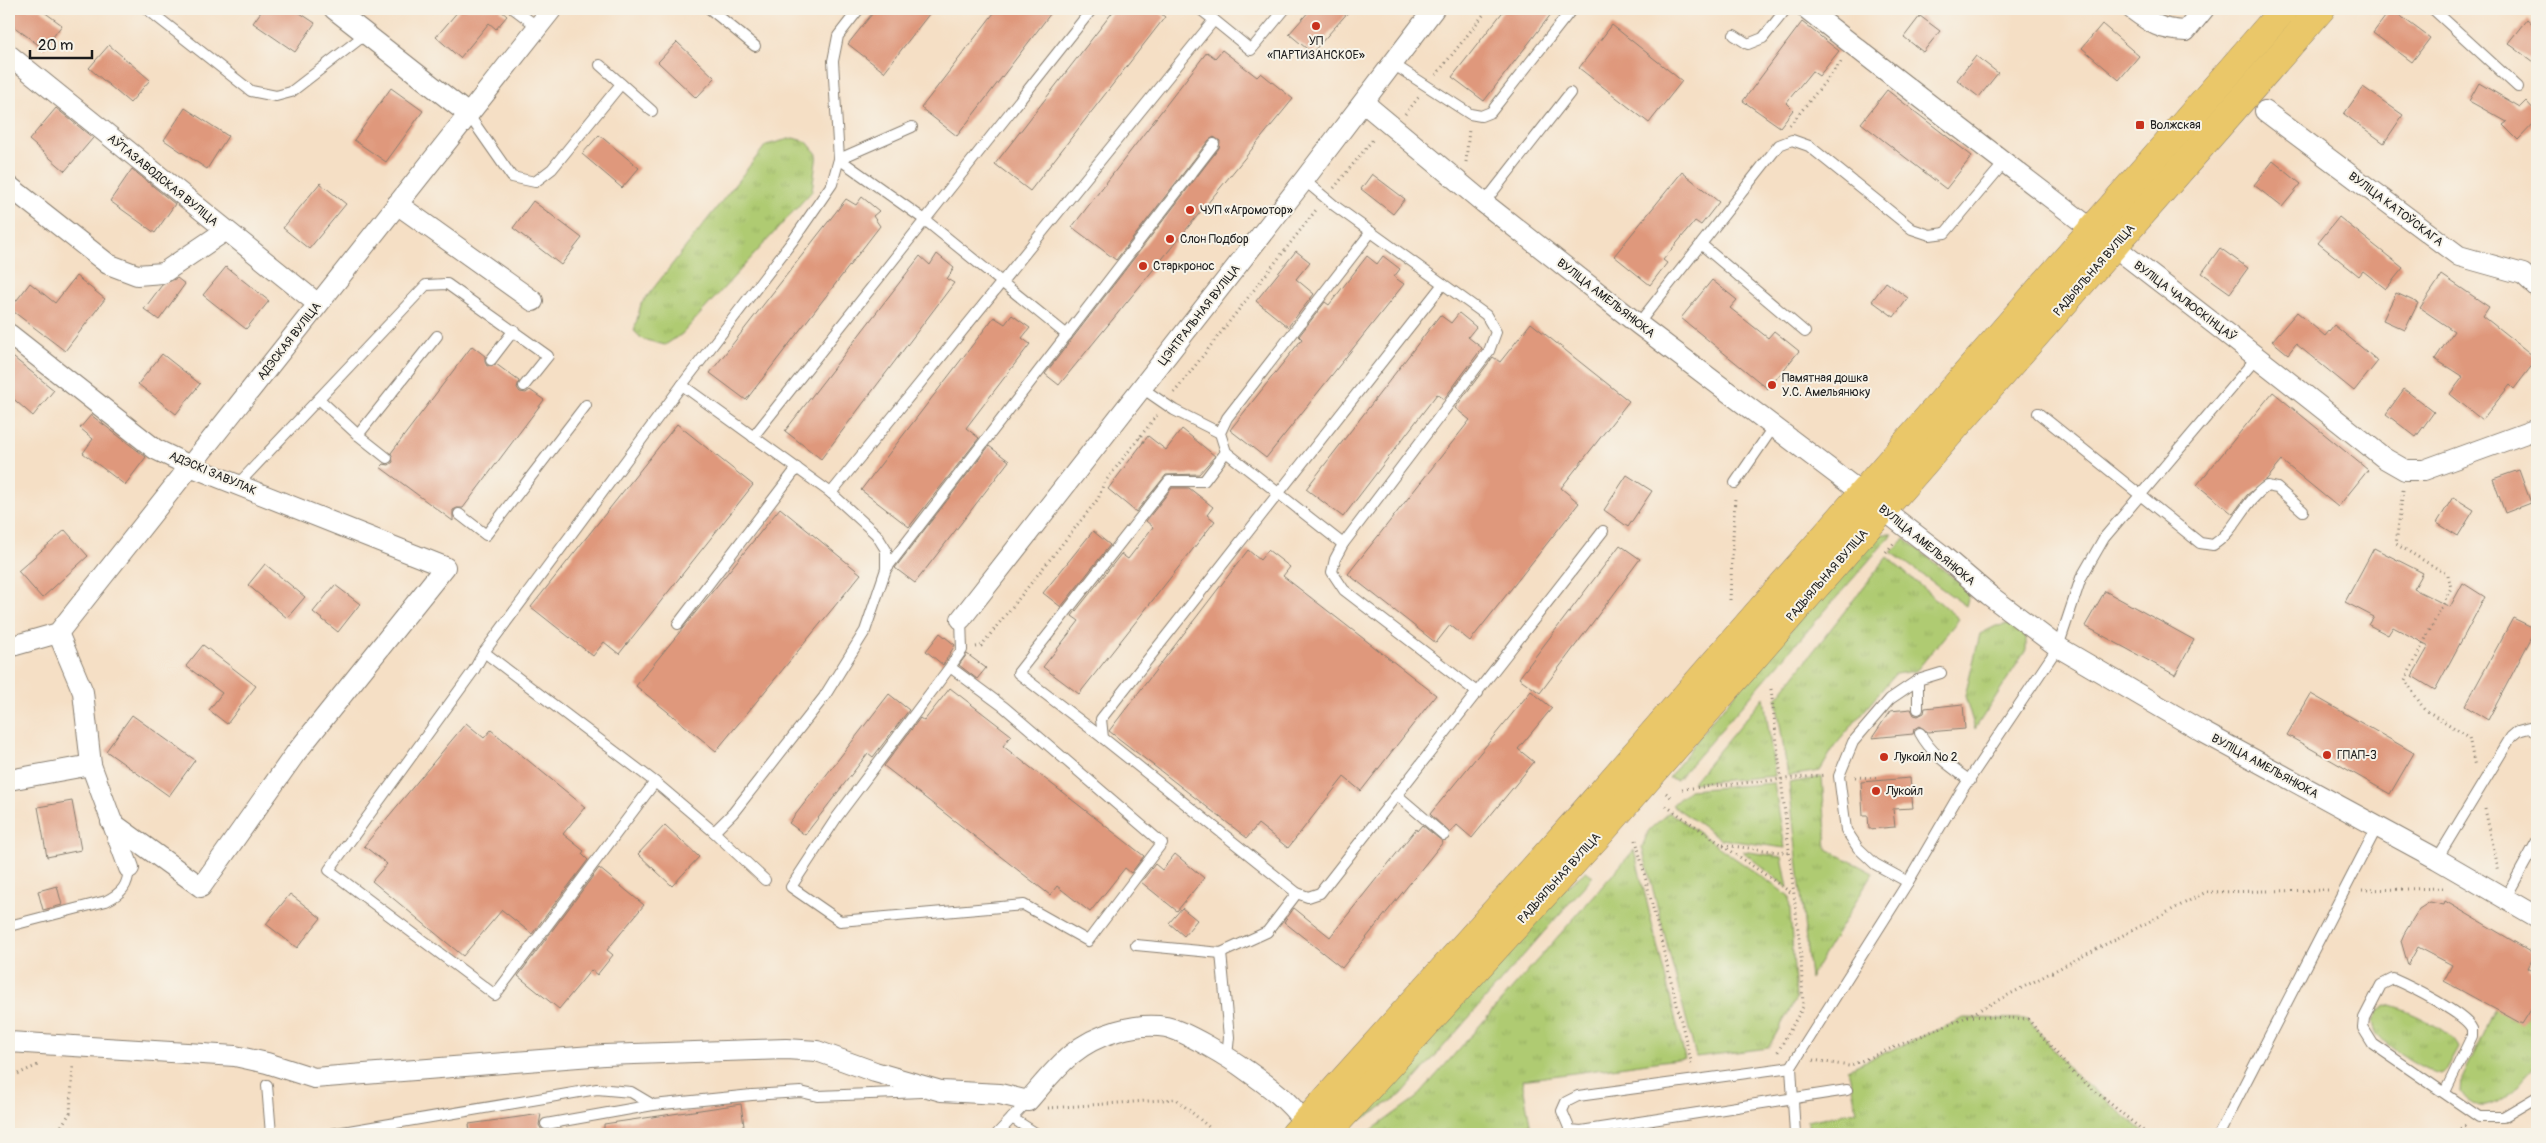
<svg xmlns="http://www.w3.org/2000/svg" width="2546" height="1143" font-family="Pangolin,sans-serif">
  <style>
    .grass { fill: url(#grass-tufts); stroke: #667447 }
    .building { fill: #df987b }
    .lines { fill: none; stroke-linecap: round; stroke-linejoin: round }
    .service-casing { stroke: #887e70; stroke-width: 12 }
    .minor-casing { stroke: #887e70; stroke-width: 22 }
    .primary-casing { stroke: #887e70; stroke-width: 29 }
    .path { stroke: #887e70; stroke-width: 3; stroke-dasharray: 1 4; stroke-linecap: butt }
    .service { stroke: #fff; stroke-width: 10 }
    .minor { stroke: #fff; stroke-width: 20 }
    .primary { stroke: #eac769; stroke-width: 28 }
    .poi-dot { fill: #c8321e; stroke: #f7f3e8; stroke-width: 2 }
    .labels { text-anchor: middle; stroke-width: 4; stroke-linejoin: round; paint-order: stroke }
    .poi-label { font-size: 12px; fill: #1c1c1c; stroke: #f7f3e8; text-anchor: start }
    .street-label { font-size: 12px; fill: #1c1c1c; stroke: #f7f3e8 }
  </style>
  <defs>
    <pattern id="grass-tufts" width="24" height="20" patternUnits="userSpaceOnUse" patternTransform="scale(1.25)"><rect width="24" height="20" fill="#afcb72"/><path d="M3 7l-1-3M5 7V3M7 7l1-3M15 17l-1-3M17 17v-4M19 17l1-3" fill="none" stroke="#96ae62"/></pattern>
  </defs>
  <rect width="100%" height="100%" fill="#f7f3e8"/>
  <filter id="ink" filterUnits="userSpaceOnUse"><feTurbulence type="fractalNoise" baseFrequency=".02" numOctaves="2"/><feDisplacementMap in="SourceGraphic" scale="10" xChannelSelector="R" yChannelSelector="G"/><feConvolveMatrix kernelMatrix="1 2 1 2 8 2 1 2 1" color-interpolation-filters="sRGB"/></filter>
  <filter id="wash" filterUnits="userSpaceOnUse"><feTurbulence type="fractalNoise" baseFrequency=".0096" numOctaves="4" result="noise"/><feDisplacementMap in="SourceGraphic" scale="20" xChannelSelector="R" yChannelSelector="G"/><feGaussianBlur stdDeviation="1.12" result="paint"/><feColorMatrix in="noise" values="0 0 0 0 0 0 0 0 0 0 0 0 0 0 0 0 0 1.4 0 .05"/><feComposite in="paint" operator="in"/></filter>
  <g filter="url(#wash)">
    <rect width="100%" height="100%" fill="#f5dfc5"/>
    <g class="grass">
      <path d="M793 138 807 142 817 154 812 191 682 334 665 345 642 339 634 331 641 304 766 145Z"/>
      <path d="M1882 534H1892L1677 780 1669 778 1708 725 1862 548Z"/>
      <path d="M1905 539 1970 591 1966 606 1891 552Z"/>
      <path d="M1887 557 1959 619 1916 671 1895 674 1834 747 1820 771 1788 776 1776 699Z"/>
      <path d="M2016 624 2026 634V650L1975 729 1965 696 1980 634 1996 626Z"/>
      <path d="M1764 697 1775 776 1692 783Z"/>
      <path d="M1822 777 1827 849 1873 873 1810 978 1789 783Z"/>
      <path d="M1774 783 1785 848 1721 839 1672 805 1689 790Z"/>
      <path d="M1669 812 1789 896 1796 999 1768 1048 1696 1057 1642 847 1649 830Z"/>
      <path d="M1634 850 1685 1058 1522 1080 1532 1134H1366L1416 1098Z"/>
      <path d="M1742 851 1782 857 1788 888Z"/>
      <path d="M1586 871 1593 876 1401 1095 1345 1130 1547 903Z"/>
      <path d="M2537 1000C2537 1012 2540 1054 2537 1062 2534 1068 2526 1075 2522 1080 2505 1101 2481 1121 2461 1091L2462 1079 2495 1008 2522 1023Z"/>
      <path d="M2387 1005C2406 1009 2452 1030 2459 1048L2448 1068 2443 1073C2431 1077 2386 1045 2378 1036 2375 1031 2374 1027 2373 1021L2378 1011Z"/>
      <path d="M1964 1018 2028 1019 2072 1072 2147 1134H1810L1807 1121 1857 1111 1848 1069Z"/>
    </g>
    <g id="blocks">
      <g class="building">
        <path d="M9 9H40L62 25 44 49 9 23Z"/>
        <path d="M263 9H294L315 23 295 52 253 23Z"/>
        <path d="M460 9H501L500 10 507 16 496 29 489 23 460 58 436 37Z"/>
        <path d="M876 9H933L884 72 848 44Z"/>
        <path d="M997 9H1054L957 136 921 108Z"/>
        <path d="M1115 9H1155L1165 17 1030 191 995 164Z"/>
        <path d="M1311 9H1351L1312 53 1289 34Z"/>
        <path d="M1505 9H1555L1484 101 1452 77Z"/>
        <path d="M2391 9 2430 38 2412 62 2373 33Z"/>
        <path d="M1920 16 1940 31 1923 52 1904 37Z"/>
        <path d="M2527 19 2537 28V65L2508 43Z"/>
        <path d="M1802 22 1839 51 1819 76 1812 71 1786 103 1793 110 1780 127 1743 101Z"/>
        <path d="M2102 24 2139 56 2119 80 2082 48Z"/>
        <path d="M1612 25 1682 81 1649 123 1579 68Z"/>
        <path d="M677 42 715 78 696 98 658 62Z"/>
        <path d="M109 45 150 80 130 103 89 68Z"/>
        <path d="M1222 50 1257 77 1261 73 1293 99 1059 385 1045 374 1219 148 1220 141 1214 137 1209 140 1116 260 1072 227 1207 52 1215 58Z"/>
        <path d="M1976 56 1998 73 1979 97 1957 80Z"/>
        <path d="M2479 83 2520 107 2526 101 2537 113V120L2518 140 2503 125 2507 122 2469 101Z"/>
        <path d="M2363 87 2403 115 2384 143 2344 114Z"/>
        <path d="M391 88 423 111 386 162 354 140Z"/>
        <path d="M1887 90 1972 156 1946 189 1861 123Z"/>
        <path d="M56 108 93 138 65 171 29 140Z"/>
        <path d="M185 108 228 136 207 169 164 140Z"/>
        <path d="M599 135 639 168 622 188 582 154Z"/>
        <path d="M2273 161 2301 184 2282 207 2254 185Z"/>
        <path d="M132 169 175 204 155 233 110 201Z"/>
        <path d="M1682 172 1719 202 1701 225 1695 221 1663 260 1667 263 1650 285 1614 256Z"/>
        <path d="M1372 174 1405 199 1393 214 1361 189Z"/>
        <path d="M320 183 346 204 309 249 283 228Z"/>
        <path d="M862 197 879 211 873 216 880 226 746 400 710 373 846 199 856 205Z"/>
        <path d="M533 201 582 238 561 265 513 228Z"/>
        <path d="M2339 217 2403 268 2386 289 2363 271 2359 276 2318 243Z"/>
        <path d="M2220 248 2248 268 2230 293 2202 273Z"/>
        <path d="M1296 251 1310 262 1296 279 1314 294 1288 327 1256 301Z"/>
        <path d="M937 254 954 268 947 279 954 283 821 459 785 431 920 256 930 265Z"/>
        <path d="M1367 256 1377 264 1383 256 1400 269 1394 277 1404 284 1266 458 1230 430 1302 339 1299 336 1325 302 1329 305Z"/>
        <path d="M226 267 269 301 246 329 203 295Z"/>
        <path d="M2442 275 2489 307 2483 316 2537 359 2514 389 2510 385 2482 420 2450 394 2463 377 2435 359 2454 331 2420 308Z"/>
        <path d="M76 276 105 299 65 351 10 309 30 283 55 303Z"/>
        <path d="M177 278 185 284 159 320 144 309 162 285Z"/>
        <path d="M1712 280 1737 300 1730 308 1768 338 1774 331 1799 351 1768 389 1681 318Z"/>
        <path d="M1886 282 1908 298 1894 317 1872 301Z"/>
        <path d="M2396 293 2418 303 2405 330 2383 320Z"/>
        <path d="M2297 312 2325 336 2334 325 2378 361 2354 391 2296 344 2288 354 2272 341Z"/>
        <path d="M1459 313 1476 327 1468 337 1482 348 1444 399 1437 394 1343 517 1306 489 1440 315 1451 323Z"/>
        <path d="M1012 315 1030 328 1022 338 1030 344 966 428 979 438 909 527 861 490 994 317 1005 324Z"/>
        <path d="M1531 323 1629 401 1561 488 1579 503 1470 641 1450 625 1436 643 1348 574 1470 420 1455 408 1493 357 1500 362Z"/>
        <path d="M472 346 485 356V362L487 366 496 364 519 381 517 388 520 392 526 393 530 390 544 400 463 508H457L453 510V521L380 467 383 464 389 465 393 462 391 453Z"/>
        <path d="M9 354 54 390 33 416 9 395Z"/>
        <path d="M162 354 200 384 176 414 138 384Z"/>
        <path d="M2404 389 2434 412 2416 437 2386 414Z"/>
        <path d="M2273 392 2368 470 2338 507 2282 461 2267 479 2247 495 2233 514 2197 485Z"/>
        <path d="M91 415 146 457 125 485 83 453 93 439 80 428Z"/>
        <path d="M677 424 753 485 619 654 604 642 593 656 531 607Z"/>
        <path d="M1182 429 1215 456 1199 474 1166 475 1136 512 1108 489 1148 436 1166 450Z"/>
        <path d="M989 446 1009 461 915 583 895 568Z"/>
        <path d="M2519 470 2531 503 2505 513 2493 479Z"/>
        <path d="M1627 475 1652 491 1628 527 1604 510Z"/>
        <path d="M1172 488H1189L1213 507 1207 515 1215 521 1079 694 1043 667 1079 621 1072 616 1121 554 1128 559 1153 527 1146 521Z"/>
        <path d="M2453 497 2474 510 2458 536 2437 523Z"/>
        <path d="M780 508 861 574 716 751 636 686Z"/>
        <path d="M65 530 88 556 42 598 18 571Z"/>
        <path d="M1093 531 1110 545 1061 607 1043 593Z"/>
        <path d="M1620 545 1640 559 1540 693 1519 678Z"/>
        <path d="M2374 548 2423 573 2414 589 2450 607 2463 583 2485 597 2435 690 2412 676 2429 646 2393 627 2388 635 2369 625 2374 617 2345 602Z"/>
        <path d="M1248 550 1260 560 1268 550 1290 567 1283 576 1436 695 1361 791 1344 777 1288 848 1258 824 1247 838 1109 731Z"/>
        <path d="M265 564 305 597 287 618 248 585Z"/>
        <path d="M335 585 360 604 338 632 313 612Z"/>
        <path d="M2105 591 2194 640 2175 675 2085 626Z"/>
        <path d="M2513 618 2536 629 2488 720 2465 706Z"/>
        <path d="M940 633 955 645 943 665 926 651Z"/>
        <path d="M203 645 256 686 227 724 209 710 222 693 186 666Z"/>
        <path d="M967 654 986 668 977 679 959 665Z"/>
        <path d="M950 688 1011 735 1003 746 1144 856 1131 873 1125 868 1090 912 1057 886 1050 895 884 766 920 718 924 721Z"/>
        <path d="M1531 691 1552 708 1518 749 1534 762 1472 838 1457 825 1450 833 1430 814Z"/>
        <path d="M889 694 909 710 873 757 868 753 805 835 789 823Z"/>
        <path d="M2311 694 2414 753 2390 794 2287 735Z"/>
        <path d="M1963 704 1965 729 1928 732 1919 726 1914 729 1913 734 1872 738 1890 711 1911 709 1914 715 1918 716 1924 713 1925 708Z"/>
        <path d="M132 715 195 760 169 796 106 751Z"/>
        <path d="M466 723 484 738 491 730 585 807 563 834 584 851 582 854 588 860 532 934 502 910 463 956 372 881 387 864 364 846Z"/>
        <path d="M1910 778 1913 808 1893 809 1895 827 1869 829 1868 816H1863L1861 782Z"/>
        <path d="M72 801 81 850 47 857 38 807Z"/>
        <path d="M665 825 699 857 672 886 638 854Z"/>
        <path d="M1422 825 1443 842 1342 968 1284 922 1294 908 1330 937 1416 829 1417 831Z"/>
        <path d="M1175 854 1204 878 1177 911 1141 882 1155 864 1162 870Z"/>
        <path d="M599 868 644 905 607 950 613 955 597 975 591 970 559 1009 518 976Z"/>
        <path d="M57 886 62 905 43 910 38 891Z"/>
        <path d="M290 894 321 918 297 948 266 924Z"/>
        <path d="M2445 901 2535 954 2528 968 2537 974V1000L2522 1024 2444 981 2452 965 2418 947 2408 965 2401 941 2404 934 2419 909 2430 902 2444 905Z"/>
        <path d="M1182 908 1197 920 1184 936 1169 923Z"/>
        <path d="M741 1104 744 1126 687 1134H604V1124Z"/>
        <path d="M541 1114 539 1125 544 1134H470L469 1124Z"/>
      </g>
    </g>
  </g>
  <g filter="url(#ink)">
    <use href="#blocks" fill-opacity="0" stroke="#887e70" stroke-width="1"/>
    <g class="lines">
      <g class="service-casing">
        <g id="service">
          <path d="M147 9 251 91 276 96 291 92 366 34"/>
          <path d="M514 9 538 27"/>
          <path d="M710 9 755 46"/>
          <path d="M1200 9 1214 20"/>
          <path d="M2433 9 2518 87"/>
          <path d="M1734 35 1748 44 1763 38 1786 9"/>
          <path d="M1393 64 1470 114 1481 116 1491 112 1572 9"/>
          <path d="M600 65 652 111"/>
          <path d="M468 114 512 177 535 182 552 169 621 84"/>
          <path d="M839 159 925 220 1067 335"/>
          <path d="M839 159 912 127"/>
          <path d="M1304 180 1335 206 1486 315 1496 332 1489 351 1343 544 1335 559 1332 572 1344 590 1478 693"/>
          <path d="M1484 203 1570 93"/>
          <path d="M1702 245 1805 332"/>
          <path d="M1443 284 1101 719 1103 738 1297 893 1308 897 1320 893 1603 531"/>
          <path d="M1638 324 1779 145 1792 140 1809 146 1912 229 1930 235 1945 233 2004 163"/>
          <path d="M491 360 514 330"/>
          <path d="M1142 388 1174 410 1220 433"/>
          <path d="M319 399 358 435"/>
          <path d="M2038 413 2200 543 2213 545C2236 531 2244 501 2267 486L2277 488 2303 511"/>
          <path d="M753 437 1092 9"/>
          <path d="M387 458 358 435 437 336"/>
          <path d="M239 483 426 285 447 284 548 356 524 386"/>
          <path d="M1735 483 1774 426"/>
          <path d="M831 493 1214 20 1251 50 1285 9"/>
          <path d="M459 514 486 535 586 405"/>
          <path d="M1343 544 1226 452 1220 433 1227 418 1371 232"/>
          <path d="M886 569 1214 144"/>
          <path d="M678 624 797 468"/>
          <path d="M484 652 655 782 714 832 733 813 824 697 865 631 886 569V550L876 534 831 493 682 385"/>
          <path d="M950 667 1004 707 1162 843 1088 941 1024 905 840 921 791 887 837 817 950 667 962 650 961 619"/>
          <path d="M1918 709V680"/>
          <path d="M1920 733C1932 755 1950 766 1970 781"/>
          <path d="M1103 738 1018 673 1169 481H1204L1226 452"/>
          <path d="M655 782 495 995 329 870 474 670 484 652 682 385 794 239 832 184 839 159 833 61 838 36 859 9"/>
          <path d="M1397 795 1444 835"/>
          <path d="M714 832 765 880"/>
          <path d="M2437 859 2511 737 2518 731 2529 728 2537 732"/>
          <path d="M1908 882 1875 864 1858 848 1846 830 1839 776 1853 742 1890 699 1918 680 1941 673"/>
          <path d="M2505 899 2537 841"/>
          <path d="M9 926 106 901C122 893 128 886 129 868"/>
          <path d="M1136 945 1221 953 1267 932 1297 893"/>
          <path d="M1221 953 1229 1037 1227 1056"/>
          <path d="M1791 1067 1578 1096 1566 1102 1562 1111 1570 1130 1581 1131 1847 1090"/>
          <path d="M267 1085 271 1134"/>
          <path d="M2445 1092 2472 1036C2472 1034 2472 1031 2472 1029 2466 1014 2409 986 2393 979L2381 985 2364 1018 2363 1028 2373 1044 2479 1117H2503L2537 1097"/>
          <path d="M1012 1118 1037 1134"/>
          <path d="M546 1124 653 1105 752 1095 801 1092 818 1096 922 1092"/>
          <path d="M331 1134 597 1089 631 1092 653 1105"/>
          <path d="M736 1134 743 1133"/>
          <path d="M997 1134 1028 1101"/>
          <path d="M1795 1134 1791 1067 1908 882 1960 793 2058 647 2081 578 2104 538 2258 356"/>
          <path d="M2219 1134 2377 827"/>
        </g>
      </g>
      <g class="minor-casing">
        <g id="minor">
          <path d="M334 9 468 114"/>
          <path d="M1807 9C1998 160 2194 304 2384 458L2405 470H2424L2537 429"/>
          <path d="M2132 9C2152 24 2160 30 2186 31L2204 9"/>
          <path d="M9 55 318 304"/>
          <path d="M1364 103 1484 203 1638 324 1863 494 1942 555 1989 595 2058 647 2203 732 2437 859 2537 917"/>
          <path d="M2265 111 2459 256 2523 274 2537 287"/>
          <path d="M9 186 108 264 137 275 163 273 225 231"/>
          <path d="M397 204 533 301"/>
          <path d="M9 334 155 449 190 466 445 567 295 754 201 887 111 822"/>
          <path d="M961 619 1304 180 1434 9"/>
          <path d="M58 633 83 692 91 765 129 868"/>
          <path d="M9 647 58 633 552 9"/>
          <path d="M9 780 91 765"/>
          <path d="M9 1042 235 1056 267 1063 314 1078 604 1055 786 1049 817 1051 875 1072 941 1091 1000 1094 1028 1101C1042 1085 1056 1067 1072 1054 1096 1034 1136 1022 1166 1027 1185 1031 1230 1058 1246 1070 1270 1087 1298 1106 1310 1134"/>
        </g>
      </g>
      <g class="primary-casing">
        <g id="primary">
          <path d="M1295 1134 1582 815 2284 9"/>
          <path d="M1326 1134 1601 832 2321 9"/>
        </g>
      </g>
      <g class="path">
        <path d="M1436 75 1488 9"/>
        <path d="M1405 114 1419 97"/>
        <path d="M1790 125 1841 62"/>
        <path d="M2140 125 2147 131"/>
        <path d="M1466 162 1469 129"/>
        <path d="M1334 188 1374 138"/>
        <path d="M1174 393 1316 210"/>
        <path d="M1139 438 1144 442"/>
        <path d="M2403 490 2396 544 2448 575 2451 588 2405 680 2424 709 2469 737 2475 767"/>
        <path d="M1886 552 1894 543"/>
        <path d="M1730 600 1735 497"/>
        <path d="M976 647 981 646 1098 499 1104 483 1157 415"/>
        <path d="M1771 689 1801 957 1803 1007 1776 1055"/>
        <path d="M1855 777 1879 778"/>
        <path d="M1682 789 1826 775"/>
        <path d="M1666 793 1673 799"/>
        <path d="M1666 806 1793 894"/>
        <path d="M2485 809 2499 872"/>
        <path d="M1636 840 1692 1065"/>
        <path d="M1723 845 1789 853"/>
        <path d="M2362 890 2446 888"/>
        <path d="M1968 1016 2028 1019 2072 1072 2147 1134"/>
        <path d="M1813 1060 1849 1066 1964 1018 2206 892 2328 890"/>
        <path d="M9 1078 38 1065"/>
        <path d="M1048 1108 1176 1099 1217 1134"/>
        <path d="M56 1134 70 1113 73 1066"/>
        <path d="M2452 1134 2466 1125"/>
      </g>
      <use href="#service" class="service"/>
      <use href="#minor" class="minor"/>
      <use href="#primary" class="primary"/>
    </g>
  </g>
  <g class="poi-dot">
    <circle cx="1316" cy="26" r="5"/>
    <rect x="2135" y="120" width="10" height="10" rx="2.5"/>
    <circle cx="1190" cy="210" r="5"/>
    <circle cx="1170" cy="239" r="5"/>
    <circle cx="1143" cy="266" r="5"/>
    <circle cx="1772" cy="385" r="5"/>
    <circle cx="2327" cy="755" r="5"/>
    <circle cx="1884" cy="757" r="5"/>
    <circle cx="1876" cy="791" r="5"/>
  </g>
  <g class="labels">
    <g class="poi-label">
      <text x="1316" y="45" text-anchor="middle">УП<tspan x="1316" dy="14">«ПАРТИЗАНСКОЕ»</tspan></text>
      <text x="2150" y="129">Волжская</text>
      <text x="1200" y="214">ЧУП «Агромотор»</text>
      <text x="1180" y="243">Слон Подбор</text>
      <text x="1153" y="270">Старкронос</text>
      <text x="1782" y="382">Памятная дошка<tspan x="1782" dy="14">У.С. Амельянюку</tspan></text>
      <text x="2337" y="759">ГПАП-3</text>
      <text x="1894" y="761">Лукойл № 2</text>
      <text x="1886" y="795">Лукойл</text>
    </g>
    <g class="street-label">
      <text transform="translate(163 180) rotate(39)" y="4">АЎТАЗАВОДСКАЯ ВУЛІЦА</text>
      <text transform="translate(2396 209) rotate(37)" y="4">ВУЛІЦА КАТОЎСКАГА</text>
      <text transform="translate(2094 270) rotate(-49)" y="4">РАДЫЯЛЬНАЯ ВУЛІЦА</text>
      <text transform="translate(1606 298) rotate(38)" y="4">ВУЛІЦА АМЕЛЬЯНЮКА</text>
      <text transform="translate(2185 301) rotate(37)" y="4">ВУЛІЦА ЧАЛЮСКІНЦАЎ</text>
      <text transform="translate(1199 315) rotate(-52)" y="4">ЦЭНТРАЛЬНАЯ ВУЛІЦА</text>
      <text transform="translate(289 341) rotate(-52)" y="4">АДЭСКАЯ ВУЛІЦА</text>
      <text transform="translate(213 473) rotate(23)" y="4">АДЭСКІ ЗАВУЛАК</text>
      <text transform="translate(1927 545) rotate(39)" y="4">ВУЛІЦА АМЕЛЬЯНЮКА</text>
      <text transform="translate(1827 575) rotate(-49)" y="4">РАДЫЯЛЬНАЯ ВУЛІЦА</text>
      <text transform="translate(2265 766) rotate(29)" y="4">ВУЛІЦА АМЕЛЬЯНЮКА</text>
      <text transform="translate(1559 878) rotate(-48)" y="4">РАДЫЯЛЬНАЯ ВУЛІЦА</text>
    </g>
  </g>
  <rect width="2546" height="1143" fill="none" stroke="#f7f3e8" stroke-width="30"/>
  <path d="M30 50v8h62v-8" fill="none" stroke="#1c1c1c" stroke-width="2.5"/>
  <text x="38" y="50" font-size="15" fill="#1c1c1c" stroke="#f7f3e8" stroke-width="4" paint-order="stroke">20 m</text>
</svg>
